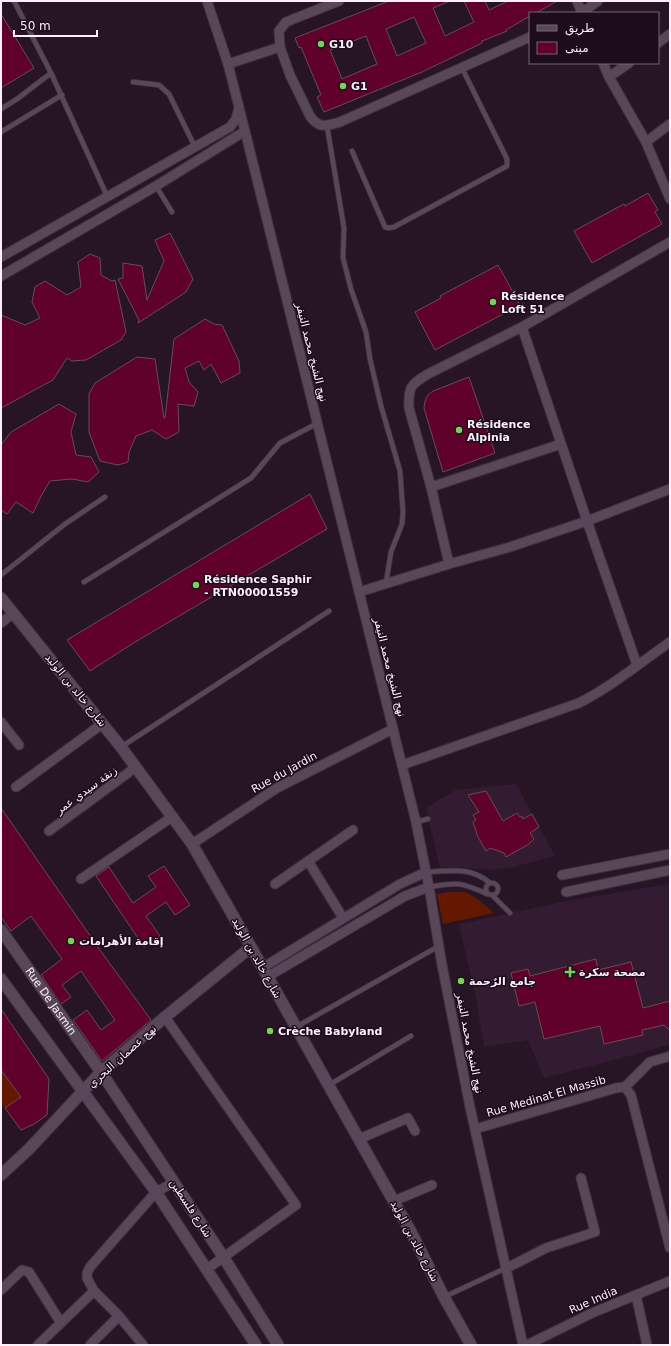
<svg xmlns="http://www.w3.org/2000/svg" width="671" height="1346" font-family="'DejaVu Sans','Noto Sans Arabic',sans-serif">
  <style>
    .built { fill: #331c31 }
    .green { fill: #651800 }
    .building { fill: #5f012b; stroke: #694c53; fill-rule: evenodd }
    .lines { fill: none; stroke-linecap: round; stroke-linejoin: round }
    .service-casing { stroke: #3e313d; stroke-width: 6 }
    .minor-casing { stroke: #3e313d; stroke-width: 11 }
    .tertiary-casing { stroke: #3e313d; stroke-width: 13 }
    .service { stroke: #5a4659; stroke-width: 4.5 }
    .minor { stroke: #5a4659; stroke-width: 9 }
    .tertiary { stroke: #5a4659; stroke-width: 11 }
    .poi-dot { fill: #79d157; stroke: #1d0c1c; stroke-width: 1.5 }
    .labels { text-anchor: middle; stroke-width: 3; stroke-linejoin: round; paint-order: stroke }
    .poi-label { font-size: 11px; font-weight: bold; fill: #fbeffa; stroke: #1d0c1c; text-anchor: start }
    .street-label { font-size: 11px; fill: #fbeffa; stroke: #1d0c1c }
  </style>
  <rect width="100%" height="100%" fill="#271526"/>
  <g class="built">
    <path d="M516 784 555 856 513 867 492 870 466 868H440L426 808 456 790Z"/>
    <path d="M670 884V1044L636 1054 544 1078 528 1040 484 1047 476 998 459 924 577 899Z"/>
  </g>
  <g class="green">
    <path d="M449 892H465L475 897 494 913 443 924 437 894Z"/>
    <path d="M1 1070 21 1097 5 1108 1 1102Z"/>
  </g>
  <g class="building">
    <path d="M389 1H450L433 8 445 36 474 22 464 1H485L489 10 508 1H557L536 13H530V16L506 30 507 31 482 41V43L422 72 324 112 317 97 321 95 301 47 299 48 295 38ZM414 17 426 43 397 56 386 29ZM366 36 377 64 342 79 330 50Z"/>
    <path d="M1 14 34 68 1 88Z"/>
    <path d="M648 193 658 210 655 212 662 224 592 263 574 231 624 204 625 206Z"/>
    <path d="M170 233 193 279 186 292 138 323 139 320 118 279 123 278V263L142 266 147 300 164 261 155 240Z"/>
    <path d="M90 254 100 258 101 275 112 281 115 280 126 332 121 340 86 360 72 361 67 358 53 380 1 408V315L25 325 40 318 32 302 35 287 45 281 67 295 81 287 78 262Z"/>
    <path d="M498 265 520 305 435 350 415 312 441 298 440 296Z"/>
    <path d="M205 319 214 324 222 325 239 361 240 373 221 383 211 364 204 370 199 361 185 368 189 382 198 392 194 406 178 404 179 432 166 439 152 430 136 436 129 452 128 462 118 465 100 461 89 432V394L95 383 137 357 155 359 164 418H165L174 339Z"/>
    <path d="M469 377 495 453 443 472 424 408 425 401 428 395 433 391Z"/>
    <path d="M59 404 76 414 71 432 76 455 91 457 99 472 88 482 72 479 50 481 41 496 33 513 16 502 7 514 1 510V445L11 432Z"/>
    <path d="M310 494 327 529 135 642 90 671 67 640Z"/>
    <path d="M486 791 503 821 517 813 520 817 522 816 523 819 532 814 539 827 530 833 534 839 529 844 506 857 504 853 490 848 486 851 478 837 473 822 476 820 473 815 479 812 468 795Z"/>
    <path d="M1 808 100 950 151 1020 102 1061 73 1020 87 1010 101 1030 115 1020 81 971 62 985 71 997 61 1004 41 975 62 959 31 916 11 931 1 917Z"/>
    <path d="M164 866 190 905 175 915 166 902 146 916 160 936 144 947 96 876 109 867 133 903 156 887 148 876Z"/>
    <path d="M596 959 598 970 631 962 643 1008 670 1001V1031L664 1025 642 1030 643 1035 604 1044 600 1026 544 1039 535 1002 519 1006 511 973 528 969 530 976Z"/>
    <path d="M1 1009 49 1079 47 1115 34 1124 21 1130 5 1108 21 1097 1 1070Z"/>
  </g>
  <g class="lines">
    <g class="service-casing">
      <g id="service">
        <path d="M51 73 107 196"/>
        <path d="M133 82 159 85 169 94 195 147"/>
        <path d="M1 109 17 99 51 73 14 1"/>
        <path d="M327 126 344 228 343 258 351 289 366 332 370 359 381 406 400 471 403 512 402 524 391 552 386 583"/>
        <path d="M1 132 62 95"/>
        <path d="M352 151 385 227 389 228 394 227 507 166V159L462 68"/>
        <path d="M156 186 172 212"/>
        <path d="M1 575 65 524 105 497"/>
        <path d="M84 582 251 478 280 443 318 423"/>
        <path d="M121 747 329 611"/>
        <path d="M416 822 428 819"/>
        <path d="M426 872C450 871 470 866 490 883"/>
        <circle cx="492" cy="889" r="6"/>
        <path d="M429 887C456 882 462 882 487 894"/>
        <path d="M493 896 510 913"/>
        <path d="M296 1027 439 946"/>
        <path d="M329 1085 411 1036"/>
        <path d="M444 1297 506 1268"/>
      </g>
    </g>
    <g class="minor-casing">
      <g id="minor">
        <path d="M207 1 228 64 245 131 416 822 429 887 442 965 470 1107 523 1345"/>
        <path d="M339 1 286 22 279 31 280 47 290 75 310 116C319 129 326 126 340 122L530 37"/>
        <path d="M577 1 582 13"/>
        <path d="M581 13 598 1"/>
        <path d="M658 43 670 34"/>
        <path d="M603 63 609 77 646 142 670 199"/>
        <path d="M228 64 280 47"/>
        <path d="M609 77 629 63"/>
        <path d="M646 142 670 124"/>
        <path d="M1 257 230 127 236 119 239 108"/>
        <path d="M1 276 156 186 245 131"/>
        <path d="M522 327 587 521 637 665"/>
        <path d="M431 487 561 444"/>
        <path d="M449 564 431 487 409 408C408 386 411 384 430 373L522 327 670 242"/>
        <path d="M359 592 449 564 510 547 587 521 670 489"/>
        <path d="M1 623 14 613"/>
        <path d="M1 722 19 745"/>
        <path d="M402 765 579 703C612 686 640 663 670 642"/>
        <path d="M16 787 102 724"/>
        <path d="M49 831 136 767"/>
        <path d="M192 844 277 788 393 729"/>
        <path d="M308 861 343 918"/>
        <path d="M562 875 670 854"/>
        <path d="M81 879 172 817"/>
        <path d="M275 884 353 830"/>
        <path d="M566 892 670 870"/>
        <path d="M262 968 400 884 426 872"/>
        <path d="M267 977 405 896 429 887"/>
        <path d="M165 1017 296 1205 207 1269"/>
        <path d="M625 1087 631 1095 670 1248"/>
        <path d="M625 1087 650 1062 670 1056"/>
        <path d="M475 1129 616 1088 625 1087"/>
        <path d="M359 1139 408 1118 415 1131"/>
        <path d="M394 1201 432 1185"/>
        <path d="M507 1268 546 1248 595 1232 581 1178"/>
        <path d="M1 1290 22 1270 29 1272 61 1323"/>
        <path d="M636 1295 647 1345"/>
        <path d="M38 1345 94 1291"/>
        <path d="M90 1345 119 1316"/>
        <path d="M143 1345 119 1316 94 1291 87 1278V1273L90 1267 156 1192 174 1182"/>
        <path d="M527 1345 592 1313 670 1281"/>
      </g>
    </g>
    <g class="tertiary-casing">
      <g id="tertiary">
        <path d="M1 598 121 747 192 844 251 947 411 1232 444 1297 471 1345"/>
        <path id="s1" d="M1 930 101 1072 224 1258 278 1345"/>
        <path d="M1 979 156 1192 256 1345"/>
        <path d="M1 1175 29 1149 101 1072 165 1017 251 947"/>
      </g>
    </g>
    <use href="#service" class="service"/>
    <use href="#minor" class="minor"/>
    <use href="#tertiary" class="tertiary"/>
  </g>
  <g class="poi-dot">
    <circle cx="321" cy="44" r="4"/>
    <circle cx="343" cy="86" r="4"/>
    <circle cx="493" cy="302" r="4"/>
    <circle cx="459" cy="430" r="4"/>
    <circle cx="196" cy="585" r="4"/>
    <circle cx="71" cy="941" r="4"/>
    <path d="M568 966h4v4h4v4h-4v4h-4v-4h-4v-4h4z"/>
    <circle cx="461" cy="981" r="4"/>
    <circle cx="270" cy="1031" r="4"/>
  </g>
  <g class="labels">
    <g class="poi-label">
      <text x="329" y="48">G10</text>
      <text x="351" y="90">G1</text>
      <text x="501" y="300">Résidence<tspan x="501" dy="13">Loft 51</tspan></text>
      <text x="467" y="428">Résidence<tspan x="467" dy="13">Alpinia</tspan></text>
      <text x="204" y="583">Résidence Saphir<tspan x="204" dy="13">- RTN00001559</tspan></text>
      <text x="79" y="945">إقامة الأهرامات</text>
      <text x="579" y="976">مصحة سكرة</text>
      <text x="469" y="985">جامع الرٌحمة</text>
      <text x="278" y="1035">Crèche Babyland</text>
    </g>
    <g class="street-label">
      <text transform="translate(312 352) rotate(76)" y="4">نهج الشيخ محمد النيفر</text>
      <text transform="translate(390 667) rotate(76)" y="4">نهج الشيخ محمد النيفر</text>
      <text transform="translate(76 690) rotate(51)" y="4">شارع خالد بن الوليد</text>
      <text transform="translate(284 772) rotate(-29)" y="4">Rue du Jardin</text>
      <text transform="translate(86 790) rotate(-36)" y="4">زنقة سيدي عمر</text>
      <text transform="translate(257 958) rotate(61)" y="4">شارع خالد بن الوليد</text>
      <text dy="4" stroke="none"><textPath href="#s1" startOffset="87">Rue De Jasmin</textPath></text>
      <text transform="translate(470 1043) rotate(79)" y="4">نهج الشيخ محمد النيفر</text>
      <text transform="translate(122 1056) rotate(-42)" y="4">نهج عصمان البحري</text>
      <text transform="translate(546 1096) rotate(-16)" y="4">Rue Medinat El Massib</text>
      <text transform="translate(191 1208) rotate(57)" y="4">شارع فلسطين</text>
      <text transform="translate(415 1241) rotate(62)" y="4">شارع خالد بن الوليد</text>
      <text transform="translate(593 1300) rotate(-24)" y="4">Rue India</text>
    </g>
  </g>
  <rect width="671" height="1346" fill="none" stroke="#fbeffa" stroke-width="4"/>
  <rect x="529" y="12" width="130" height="52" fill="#1d0c1c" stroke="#766775"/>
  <rect x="537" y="25" width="20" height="6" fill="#5a4659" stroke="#766775"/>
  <text x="565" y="32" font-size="12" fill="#fbeffa">طريق</text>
  <rect x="537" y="42" width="20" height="12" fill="#5f012b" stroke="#766775"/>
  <text x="565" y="52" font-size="12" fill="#fbeffa">مبنى</text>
  <path d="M14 30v6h83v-6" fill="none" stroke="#fbeffa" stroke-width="2"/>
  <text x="20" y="30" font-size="12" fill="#fbeffa" stroke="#1d0c1c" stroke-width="3" paint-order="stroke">50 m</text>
</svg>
